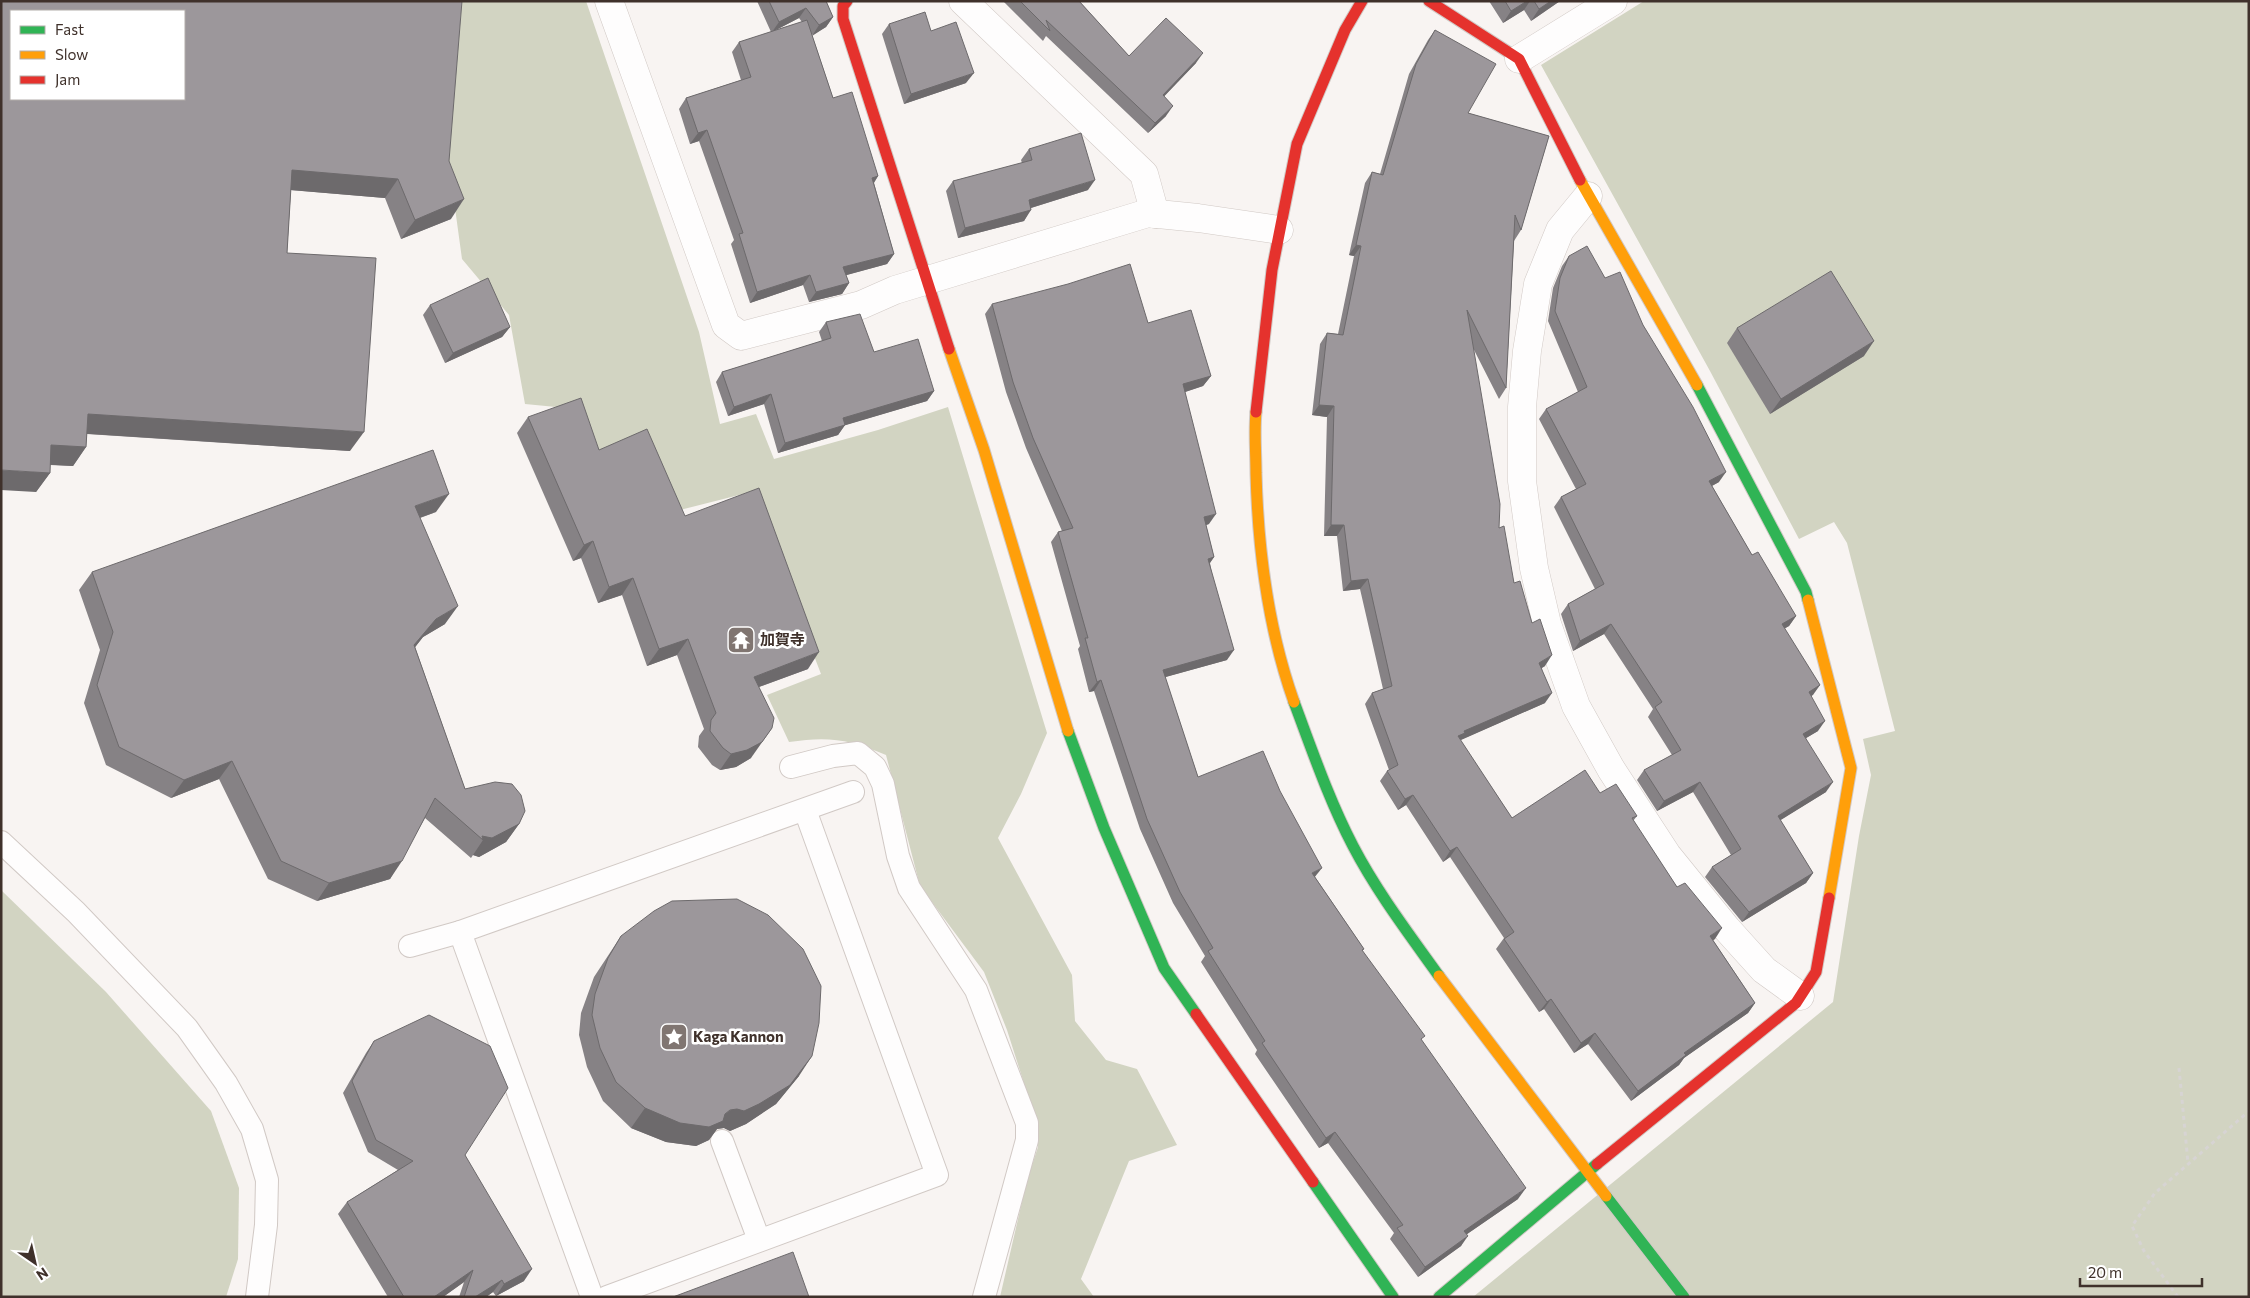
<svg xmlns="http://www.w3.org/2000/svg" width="2250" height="1298" font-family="Commissioner,'Noto Sans JP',sans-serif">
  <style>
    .forest { fill: #d2d4c2 }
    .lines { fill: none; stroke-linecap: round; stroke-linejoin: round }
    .lane-casing { stroke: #d1c9c5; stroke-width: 24 }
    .street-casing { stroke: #d1c9c5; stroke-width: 29 }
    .fast-casing { stroke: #d1c9c5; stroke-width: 13 }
    .slow-casing { stroke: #d1c9c5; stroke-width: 13 }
    .jam-casing { stroke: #d1c9c5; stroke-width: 13 }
    .path { stroke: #d7d4d3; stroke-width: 3; stroke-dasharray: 4 4; stroke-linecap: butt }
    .lane { stroke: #fefdfd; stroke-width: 22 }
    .street { stroke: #fefdfd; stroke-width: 28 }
    .fast { stroke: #30b455; stroke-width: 11 }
    .slow { stroke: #ff9f0a; stroke-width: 11 }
    .jam { stroke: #e5322d; stroke-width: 11 }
    .wall { fill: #868285; fill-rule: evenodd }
    .shaded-wall { fill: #6d6a6c }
    .building { fill: #9c979b; stroke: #6d6a6c; fill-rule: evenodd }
    .labels { text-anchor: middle; stroke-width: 5; stroke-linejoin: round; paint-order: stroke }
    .poi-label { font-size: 15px; font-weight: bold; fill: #3f312b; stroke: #fff; text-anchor: start }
  </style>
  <rect width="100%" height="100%" fill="#f8f4f2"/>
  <g class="forest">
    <path d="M462 1H586L699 332 720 424 756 414 774 459 878 430 948 407 1047 733 1021 794 998 838 1072 975 1075 1021 1106 1060 1137 1069 1177 1145 1129 1161 1081 1279 1094 1297H1000L1027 1180 1038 1147V1127L1007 1030 984 972 920 886 886 755C849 739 828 736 789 742L767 695 821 674 751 492 676 511 594 453 577 409 525 404 509 315 462 259 448 157Z"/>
    <path d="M1644 1H2249V1297H1473L1833 1002 1859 836 1871 775 1863 739 1895 731 1847 543 1834 522 1799 539 1710 371 1541 65Z"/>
    <path d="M1 890 106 992 211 1111 239 1188 238 1259 226 1297H1Z"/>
  </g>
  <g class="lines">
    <g class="lane-casing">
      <g id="lane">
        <path d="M791 767 833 756 858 753 875 767 883 784 898 856 909 888 976 990 1027 1123V1140L984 1297"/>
        <path d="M1 842 76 912 187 1028 226 1083 252 1129 267 1180 266 1225 257 1297"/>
        <path d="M460 932 592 1297"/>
        <path d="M410 946 460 932 853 792"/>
        <path d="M722 1141 759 1240"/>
        <path d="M607 1297 937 1175 805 810"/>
      </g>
    </g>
    <g class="street-casing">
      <g id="street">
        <path d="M609 1 726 325 741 336 861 305 895 290 1148 213 1198 218 1279 230"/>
        <path d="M963 1 1144 174 1155 214"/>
        <path d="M1519 59 1613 1"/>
        <path d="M1588 196 1560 230 1538 284 1527 351 1522 407V481L1534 568 1547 624 1576 706 1611 769 1667 855 1727 929 1764 970 1800 996"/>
      </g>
    </g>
    <g class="fast-casing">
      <g id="fast">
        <path d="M1697 385 1806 592 1808 600"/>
        <path d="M1294 702C1312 750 1329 800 1353 846 1377 892 1409 934 1439 976"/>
        <path d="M1068 731 1104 828 1164 968 1196 1014"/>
        <path d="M1313 1182 1393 1297"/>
        <path d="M1606 1196 1684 1297"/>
        <path d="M1439 1297 1597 1164"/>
      </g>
    </g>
    <g class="slow-casing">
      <g id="slow">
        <path d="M1580 180 1697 385"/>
        <path d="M949 349 984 450 1068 731"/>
        <path d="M1256 412C1254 432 1256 453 1256 473 1258 549 1268 629 1294 702"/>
        <path d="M1808 600 1851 768 1829 898"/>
        <path d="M1439 976 1606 1196"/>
      </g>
    </g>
    <g class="jam-casing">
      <g id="jam">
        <path d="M847 1 843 6V19L949 349"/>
        <path d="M1429 1 1519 59 1580 180"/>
        <path d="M1256 412 1272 270 1297 144 1345 30 1362 1"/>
        <path d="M1196 1014 1313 1182"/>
        <path d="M1597 1164 1796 1003 1816 972 1829 898"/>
      </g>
    </g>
    <g class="path">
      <path d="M2179 1068 2188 1163"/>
      <path d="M2178 1297 2144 1251 2132 1226 2155 1193 2249 1111"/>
    </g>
    <use href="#lane" class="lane"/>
    <use href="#street" class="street"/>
    <use href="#fast" class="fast"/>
    <use href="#slow" class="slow"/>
    <use href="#jam" class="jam"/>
  </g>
  <g class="wall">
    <path d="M1 1 449 161 451 219 401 239 385 198 291 190 287 253 350 451 87 434 86 447 73 466 50 465V473L36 492Z"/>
    <path d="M757 1H826L833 17 826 27 812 35 833 98 878 176 874 183 894 254 887 264 846 275 849 283 842 294 809 302 803 285 750 303 731 244 734 240 699 141 690 144 679 109 686 98 741 80 732 52 739 42 771 32ZM799 18 802 22 774 31Z"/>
    <path d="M1003 1H1079L1129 56 1196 63 1164 96 1166 116 1148 133 1046 36 1043 41Z"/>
    <path d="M1489 1H1560L1531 21 1524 10 1503 23Z"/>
    <path d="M889 24 931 31 966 83 904 104 882 34Z"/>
    <path d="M1435 30 1468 113 1549 136 1521 230 1514 241 1506 388 1499 399 1473 348 1499 528 1514 583 1532 623 1545 666 1542 668 1545 703 1460 740 1512 818 1600 793 1637 816 1633 821 1677 887 1715 939 1713 940 1755 1003 1748 1013 1684 1058 1679 1065 1631 1101 1588 1044 1574 1053 1544 1009 1539 1012 1496 949 1504 938 1450 857 1443 862 1406 805 1398 810 1380 781 1387 771 1389 770 1365 704 1372 693 1383 689 1360 589 1343 591 1337 536H1324L1327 417 1312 415 1320 344 1327 333 1338 334 1354 256 1349 255 1365 183 1372 172 1380 174 1409 74 1428 40Z"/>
    <path d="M1029 149 1088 190 1031 208 1024 221 958 238 946 191 953 181 1022 163 1021 160Z"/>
    <path d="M1569 256 1605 278 1643 325 1719 482 1712 486 1752 555 1796 616 1789 626 1784 629 1820 685 1811 696 1818 731 1806 738 1826 792 1780 820 1813 873 1806 883 1742 922 1705 877 1712 867 1731 855 1693 792 1657 811 1637 780 1644 770 1672 755 1648 717 1653 709 1604 634 1573 651 1561 614 1568 604 1595 589 1554 507 1561 497 1576 489 1539 419 1546 409 1578 392 1548 321 1553 288 1562 266Z"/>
    <path d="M992 304 1148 323 1211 376 1203 386 1185 392 1209 524 1206 525 1214 557 1210 563 1227 660 1165 677 1198 777 1315 877 1364 949 1362 951 1422 1041 1518 1199 1467 1234 1461 1246 1418 1277 1390 1239 1394 1233 1328 1143 1319 1148 1255 1054 1257 1050 1201 962 1205 956 1173 903 1140 829 1094 691 1089 692 1078 649 1080 646 1051 542 1058 532 1062 531 1026 448 1006 392 985 314Z"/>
    <path d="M430 305 510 327 502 337 445 363 423 315Z"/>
    <path d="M826 322 874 352 934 391 927 401 845 425 838 435 778 453 764 404 728 416 716 382 722 372 822 341 819 332Z"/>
    <path d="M1737 328 1864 356 1770 414 1727 343Z"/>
    <path d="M528 417 599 450 685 516 808 669 759 687 751 758 736 767 720 770 712 765 698 747 699 736 704 729 677 655 647 666 622 595 598 603 581 558 573 561 517 433Z"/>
    <path d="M436 512 420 518 445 624 423 637 415 647 465 789 519 824 506 842 479 857 473 855 471 858 425 818 390 879 317 901 268 879 219 779 171 798 106 765 84 703 100 650 79 590 92 572Z"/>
    <path d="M621 936 799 1076 776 1104 746 1124 730 1131 724 1128 717 1129 709 1140 696 1146 666 1142 631 1128 603 1101 587 1067 579 1035 581 1013 594 977Z"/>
    <path d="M374 1041 465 1155 524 1281 496 1296 493 1292 486 1297H459L464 1282 443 1297H388L338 1214 347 1202 398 1170 368 1152 343 1093 366 1053Z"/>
  </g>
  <g class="shaded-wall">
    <path d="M1527 1H1530L1524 10 1503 23 1511 11Z"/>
    <path d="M1551 1H1560L1531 21 1539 9Z"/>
    <path d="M806 8 799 18 772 32 779 22Z"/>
    <path d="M833 17 826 27 812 36 819 25Z"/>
    <path d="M1203 53 1196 63 1156 105 1163 95Z"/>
    <path d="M974 73 966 83 904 104 911 94Z"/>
    <path d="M1173 106 1166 116 1148 133 1155 123Z"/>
    <path d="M707 130 699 141 690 144 698 133Z"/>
    <path d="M292 170 398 179 385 198 278 189Z"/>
    <path d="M878 176 871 187 872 178Z"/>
    <path d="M1095 180 1088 190 1021 211 1029 200Z"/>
    <path d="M464 199 451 219 401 239 415 220Z"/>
    <path d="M1031 210 1024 221 958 238 965 228Z"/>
    <path d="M1356 245 1361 246 1354 256 1349 255Z"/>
    <path d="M894 254 887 264 836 278 843 267Z"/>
    <path d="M810 275 803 285 750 303 757 292Z"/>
    <path d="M849 283 842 294 809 302 816 292Z"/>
    <path d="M510 327 502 337 445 363 453 353Z"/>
    <path d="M1874 341 1864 356 1770 414 1781 399Z"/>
    <path d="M1211 376 1203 386 1176 395 1183 384Z"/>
    <path d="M934 391 927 401 836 428 843 418Z"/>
    <path d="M771 394 764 404 728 416 734 407Z"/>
    <path d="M1319 405 1334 406 1327 417 1312 415Z"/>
    <path d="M88 414 364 432 350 451 75 433Z"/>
    <path d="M845 425 838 435 778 453 785 443Z"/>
    <path d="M51 445 86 447 73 466 38 464Z"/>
    <path d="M1 470 50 473 36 492 1 490Z"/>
    <path d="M1726 472 1719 482 1702 491 1709 481Z"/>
    <path d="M449 494 436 512 402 524 415 506Z"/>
    <path d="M1216 514 1209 524 1196 528 1204 517Z"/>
    <path d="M1331 525H1344L1337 536H1324Z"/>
    <path d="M593 541 581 558 573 561 584 545Z"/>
    <path d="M1214 557 1207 567 1208 559Z"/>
    <path d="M633 578 622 595 598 603 609 587Z"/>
    <path d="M1368 579 1360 589 1343 591 1351 581Z"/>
    <path d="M458 606 445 624 423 637 402 664 414 645 436 619Z"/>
    <path d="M1796 616 1789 626 1774 634 1782 624Z"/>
    <path d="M1611 624 1604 634 1573 651 1580 641Z"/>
    <path d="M688 639 677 655 647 666 659 649Z"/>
    <path d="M1234 650 1227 660 1155 680 1163 670Z"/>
    <path d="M819 652 808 669 742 693 754 677Z"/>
    <path d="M1552 655 1545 666 1532 673 1539 663Z"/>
    <path d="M1101 680 1094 691 1089 692 1097 682Z"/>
    <path d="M1820 685 1813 695 1802 702 1809 692Z"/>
    <path d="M1552 693 1545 703 1461 740 1458 736 1464 731Z"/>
    <path d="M1825 721 1818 731 1796 744 1803 734Z"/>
    <path d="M772 728 751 758 736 767 720 770 731 754Z"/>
    <path d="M232 761 219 779 171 798 184 780Z"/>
    <path d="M1700 782 1693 792 1657 811 1664 801Z"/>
    <path d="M1833 782 1826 792 1771 826 1778 816Z"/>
    <path d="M1413 795 1406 805 1398 810 1405 799Z"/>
    <path d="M519 824 506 842 479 857 473 855 483 840 482 836Z"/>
    <path d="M1457 847 1450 857 1443 862 1450 851Z"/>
    <path d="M402 861 390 879 317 901 329 883Z"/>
    <path d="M1322 868 1314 878 1312 873Z"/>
    <path d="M1813 873 1806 883 1742 922 1749 912Z"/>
    <path d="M1722 928 1715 939 1703 946 1710 936Z"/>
    <path d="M1551 999 1544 1009 1539 1012 1547 1002Z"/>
    <path d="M1755 1003 1748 1013 1684 1058 1679 1065 1631 1101 1638 1091 1684 1053Z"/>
    <path d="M1595 1033 1588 1044 1574 1053 1581 1043Z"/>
    <path d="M812 1056 799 1076 776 1104 746 1124 730 1131 724 1128 717 1129 709 1140 696 1146 666 1142 631 1128 645 1108 725 1114Z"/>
    <path d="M1335 1132 1328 1143 1319 1148 1326 1138Z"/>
    <path d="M1526 1188 1518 1199 1457 1241 1464 1231Z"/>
    <path d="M1468 1236 1461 1246 1418 1277 1425 1267Z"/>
    <path d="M532 1269 524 1281 496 1296 504 1284Z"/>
    <path d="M473 1270 464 1282 443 1297H434Z"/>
    <path d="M502 1280 493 1292 486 1297H475Z"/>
  </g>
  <g class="building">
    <path d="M1 1H462L449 161 464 199 415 220 398 179 292 170 287 253 376 258 364 432 88 414 86 447 51 445 50 473 1 470ZM11 11H184V99H11Z"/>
    <path d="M769 1H826L833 17 819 25 806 8 779 22Z"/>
    <path d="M1020 1H1079L1129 56 1166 18 1203 53 1163 95 1173 106 1155 123 1046 20 1050 31Z"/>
    <path d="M1505 1H1527L1511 11Z"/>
    <path d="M1534 1H1551L1539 9Z"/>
    <path d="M925 12 931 31 956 22 974 73 911 94 889 24Z"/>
    <path d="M807 20 833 98 852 92 878 176 872 178 894 254 843 267 849 283 816 292 810 275 757 292 739 234 743 233 707 130 698 133 686 98 751 77 739 42Z"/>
    <path d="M1435 30 1496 64 1468 113 1549 136 1521 230 1515 215 1506 388 1467 310 1500 504 1499 528 1504 526 1514 583 1520 581 1532 623 1540 619 1552 655 1539 663 1552 693 1464 731 1465 733 1458 736 1512 818 1585 770 1600 793 1616 784 1637 816 1632 818 1677 887 1685 883 1722 928 1710 936 1755 1003 1684 1053 1686 1055 1638 1091 1595 1033 1581 1043 1551 999 1547 1002 1504 939 1514 932 1457 847 1450 851 1413 795 1405 799 1387 771 1398 765 1372 693 1392 686 1368 579 1351 581 1344 525H1331L1334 406 1319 405 1327 333 1343 335 1361 246 1356 245 1372 172 1383 175 1416 64Z"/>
    <path d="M1081 133 1095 180 1029 200 1031 210 965 228 953 181 1032 160 1029 149Z"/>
    <path d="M1587 246 1605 278 1620 272 1643 325 1693 407 1726 472 1709 481 1752 555 1758 552 1796 616 1782 624 1820 685 1809 692 1825 721 1803 734 1833 782 1778 816 1813 873 1749 912 1712 867 1741 849 1700 782 1664 801 1644 770 1681 750 1655 707 1662 702 1611 624 1580 641 1568 604 1604 584 1561 497 1586 484 1546 409 1587 387 1555 311 1560 278 1569 256Z"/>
    <path d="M1130 264 1148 323 1191 310 1211 376 1183 384 1216 514 1204 517 1214 557 1208 559 1234 650 1163 670 1198 777 1263 751 1280 791 1322 868 1312 873 1364 949 1362 950 1425 1036 1421 1039 1526 1188 1464 1231 1468 1236 1425 1267 1397 1228 1403 1225 1335 1132 1326 1138 1304 1106 1262 1043 1265 1041 1208 951 1213 948 1180 892 1147 819 1101 680 1097 682 1085 638H1088L1058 532 1073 528 1033 438 1013 382 992 304 1068 284Z"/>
    <path d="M1831 271 1874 341 1781 399 1737 328Z"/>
    <path d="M488 278 510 327 453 353 430 305Z"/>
    <path d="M860 314 874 352 918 339 934 391 843 418 845 425 785 443 771 394 734 407 722 372 831 338 826 322Z"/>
    <path d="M581 398 599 450 647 429 685 516 759 488 819 652 754 677 774 718 772 728 762 742 747 750 731 754 723 748 710 731 711 720 716 713 688 639 659 649 633 578 609 587 593 541 584 545 528 417Z"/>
    <path d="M433 450 449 494 415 506 458 606 436 619 414 645 465 789 495 782 512 784 521 795 525 811 519 824 492 838 482 836 483 840 435 798 402 861 329 883 281 861 232 761 184 780 119 747 97 685 113 632 92 572Z"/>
    <path d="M737 899 768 915 803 949 821 986 819 1023 812 1056 790 1085 759 1104 744 1111 737 1109 730 1110 725 1114 723 1121 709 1127 680 1123 645 1108 616 1082 600 1048 592 1015 595 994 608 958 621 936 654 911 672 901Z"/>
    <path d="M429 1015 490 1046 508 1088 465 1155 532 1269 504 1284 502 1280 475 1297H464L473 1270 434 1297H404L347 1202 413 1161 376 1140 352 1081 374 1041Z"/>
    <path d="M793 1252 809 1297H673Z"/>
  </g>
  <defs>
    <g id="temple-square" transform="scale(1.4375)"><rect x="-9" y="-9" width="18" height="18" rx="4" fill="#807571" stroke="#fff"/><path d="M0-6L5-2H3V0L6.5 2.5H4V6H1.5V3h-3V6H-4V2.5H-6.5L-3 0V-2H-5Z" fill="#fff"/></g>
    <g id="sight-square" transform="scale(1.4375)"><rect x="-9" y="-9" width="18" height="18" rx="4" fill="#807571" stroke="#fff"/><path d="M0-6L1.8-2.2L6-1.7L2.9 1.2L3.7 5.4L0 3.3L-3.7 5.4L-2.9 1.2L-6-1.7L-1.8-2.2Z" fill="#fff"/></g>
  </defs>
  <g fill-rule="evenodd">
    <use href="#temple-square" x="741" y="640"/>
    <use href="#sight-square" x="674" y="1037"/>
  </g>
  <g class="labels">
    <g class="poi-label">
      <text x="760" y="645">加賀寺</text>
      <text x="693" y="1042">Kaga Kannon</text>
    </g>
  </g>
  <rect width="2250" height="1298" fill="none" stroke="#3f312b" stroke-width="5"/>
  <rect x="10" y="10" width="175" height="90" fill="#ffffff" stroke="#b2adaa"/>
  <rect x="20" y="26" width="25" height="8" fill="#30b455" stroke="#b2adaa"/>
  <text x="55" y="35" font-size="15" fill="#3f312b">Fast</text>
  <rect x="20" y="51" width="25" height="8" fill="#ff9f0a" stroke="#b2adaa"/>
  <text x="55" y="60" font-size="15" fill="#3f312b">Slow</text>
  <rect x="20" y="76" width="25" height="8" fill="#e5322d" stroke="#b2adaa"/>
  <text x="55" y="85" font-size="15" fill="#3f312b">Jam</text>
  <g transform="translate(35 1263) rotate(146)" stroke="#ffffff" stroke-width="4" paint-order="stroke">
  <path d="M0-4L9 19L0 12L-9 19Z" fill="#3f312b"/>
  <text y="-8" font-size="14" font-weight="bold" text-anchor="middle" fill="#3f312b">N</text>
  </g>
  <path d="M2080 1278v8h122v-8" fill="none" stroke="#3f312b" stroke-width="2.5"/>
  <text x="2088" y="1278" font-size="15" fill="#3f312b" stroke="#ffffff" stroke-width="4" paint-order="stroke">20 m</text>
</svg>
